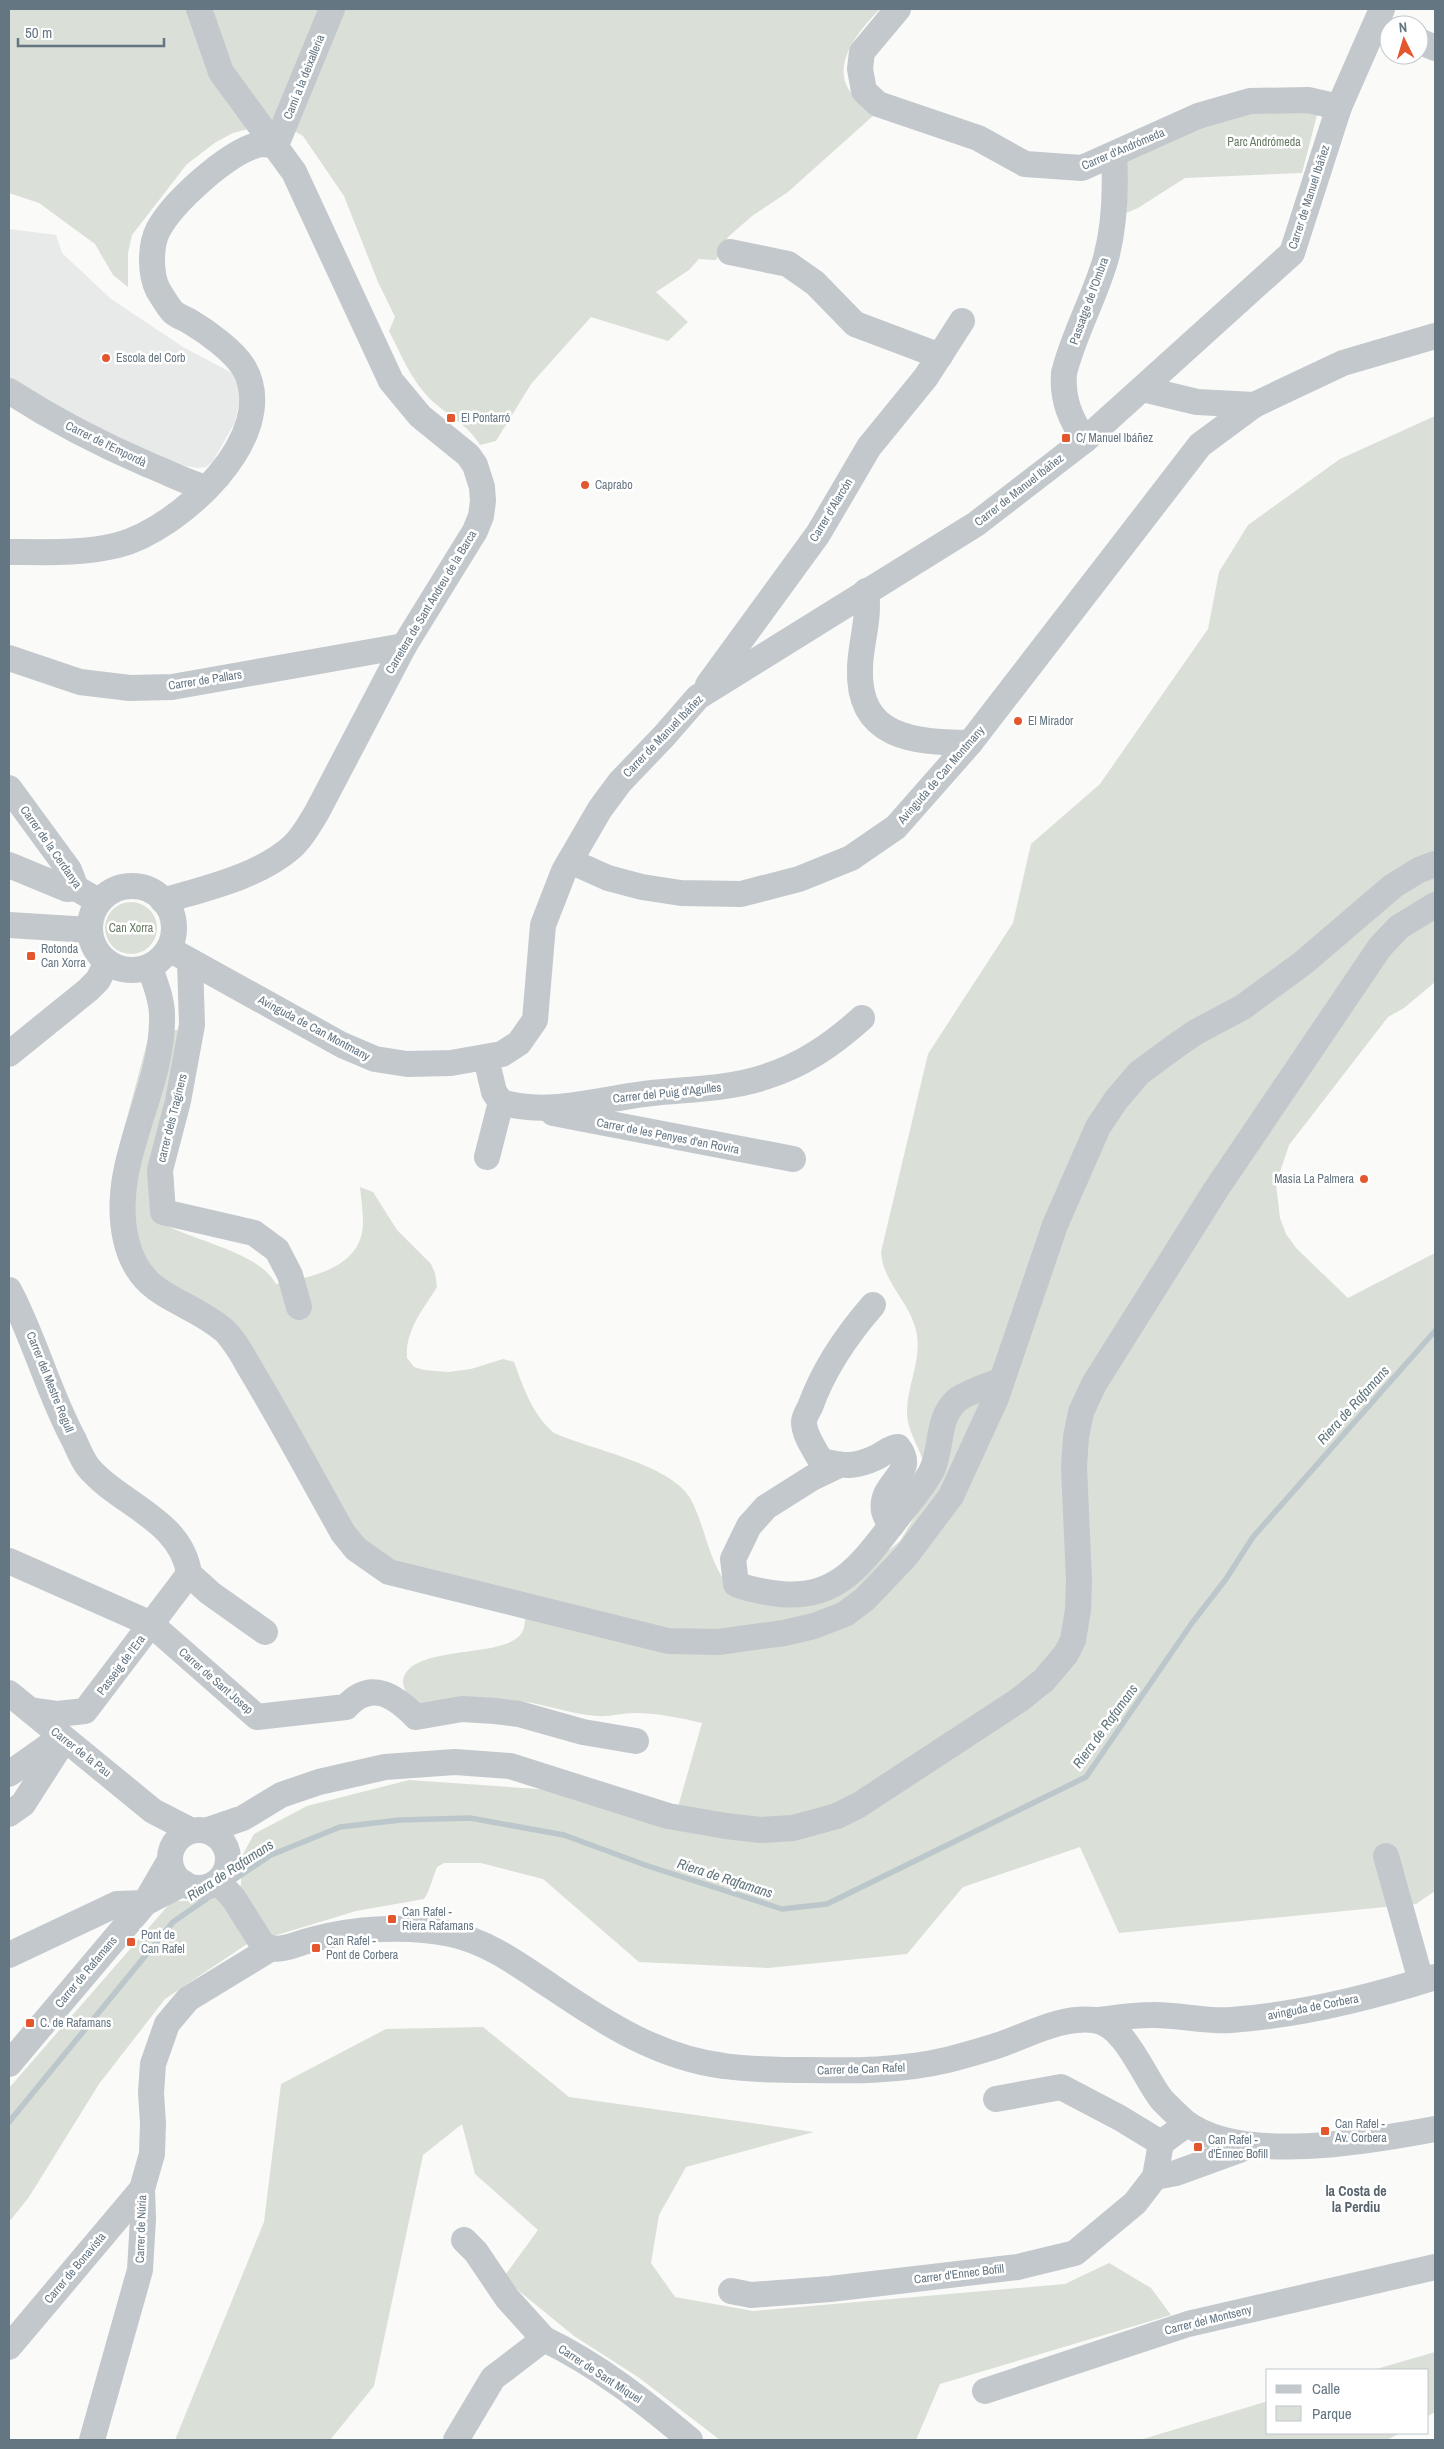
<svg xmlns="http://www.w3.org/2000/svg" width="1444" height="2449" font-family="'Archivo Narrow',sans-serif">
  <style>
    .built { fill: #e8e9e9 }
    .green { fill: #dadfd7 }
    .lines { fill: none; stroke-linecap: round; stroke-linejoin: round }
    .stream { stroke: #bbc7cb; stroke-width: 5.5 }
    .minor { stroke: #c3c8cc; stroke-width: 26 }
    .poi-dot { fill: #e4572e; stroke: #fff; stroke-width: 2 }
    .labels { text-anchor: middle; stroke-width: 5; stroke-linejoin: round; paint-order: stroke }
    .street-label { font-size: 12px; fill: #657683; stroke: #fff }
    .park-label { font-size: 12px; fill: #687a64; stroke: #fff }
    .poi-label { font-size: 12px; fill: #657683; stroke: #fff; text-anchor: start }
    .water-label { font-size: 14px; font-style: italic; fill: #60757c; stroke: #fff }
    .neighbourhood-label { font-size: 14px; font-weight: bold; fill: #57646e; stroke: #fff }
  </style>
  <rect width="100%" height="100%" fill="#fafaf8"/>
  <path class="built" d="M9 229 56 235 62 253 111 299 183 347 232 373 241 394 235 422 213 461 206 467 197 468 171 463 73 416 9 378Z"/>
  <g class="green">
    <path d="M9 9H880C862 27 831 62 849 90 855 99 866 107 874 115L788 192 752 216 728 237 716 260 699 259 689 270 656 292 688 322 668 341 591 317 531 384 496 441 480 445C468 424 446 415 429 398 410 378 401 354 389 331L395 317 378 282 344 196 303 136 287 127 252 128 233 133 216 142 187 164 132 235 128 253V287L113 275 95 244 39 203 9 193Z"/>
    <path d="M1300 110 1317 115 1302 173 1185 178 1138 208 1121 215 1122 159 1223 118 1254 111Z"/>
    <path d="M1435 416V982L1404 1008 1388 1017 1289 1145 1276 1184 1280 1218 1286 1234 1296 1248 1348 1298 1435 1253V1891L1416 1904 1119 1933 1080 1847 963 1887 907 1954 768 1968 639 1962 543 1879 481 1863H444L437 1867 428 1892 424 1899 356 1911 247 1944 165 1999 99 2084 29 2197 9 2222V2088L172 1901H208L241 1885 242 1856 254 1834 307 1806 409 1780 552 1790 672 1828 702 1723C682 1718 656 1713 635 1713 622 1713 610 1717 597 1716 566 1714 539 1701 508 1700 487 1700 433 1710 417 1702 409 1699 403 1689 403 1681 408 1645 496 1658 518 1637 526 1630 525 1621 525 1612L393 1581 216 1340 119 1260 117 1254 112 1235 114 1167 149 1035 181 1029 149 1171 160 1222C192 1241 258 1251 276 1284 312 1277 363 1268 363 1222 363 1210 361 1198 360 1187L373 1192 397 1230 431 1264 435 1273 437 1287C423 1310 405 1330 407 1358L414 1367 424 1370 448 1372 471 1369 503 1359 514 1362C524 1389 532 1414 554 1433 589 1449 670 1464 690 1498 706 1527 707 1558 728 1586L838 1592 900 1541 930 1492C927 1480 926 1469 922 1458 917 1444 908 1430 907 1415 906 1388 921 1363 917 1335 912 1303 883 1284 881 1252L928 1054 1013 923 1031 844 1100 784 1208 629 1219 572 1248 525 1340 459Z"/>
    <circle cx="131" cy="928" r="26"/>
    <path d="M483 2027 569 2097 814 2132 686 2167 659 2215 651 2263 675 2297 753 2311 1065 2284 1109 2263 1151 2288 1171 2315 940 2384 916 2440H720L638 2377 574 2336 503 2278 538 2230 475 2174 462 2124 423 2155 374 2386 330 2440H175L264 2222 281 2084 386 2029Z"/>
    <path d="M1435 2352V2412L1428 2416V2370H1373Z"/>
    <path d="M1268 2401V2433H1400L1387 2440H1140Z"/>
  </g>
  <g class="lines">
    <g class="stream">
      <path d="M229 1883 271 1855 340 1827 400 1820 470 1818 564 1835 648 1866 782 1909 827 1904 1086 1777 1192 1623 1226 1579 1253 1537 1435 1331"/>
      <path d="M9 2122 173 1922 218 1891"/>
    </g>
    <g class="minor">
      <path d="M898 9 862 52 860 69 864 91 878 104 978 138 1025 164 1082 168 1198 116 1250 101 1308 100 1339 107"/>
      <path d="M1419 41 1435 48"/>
      <path d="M276 145 332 9"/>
      <path d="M730 252 788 264 815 283 855 324 940 356"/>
      <path d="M1143 389 1197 402 1254 405"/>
      <path d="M9 391C54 420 100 444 149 465 169 473 186 482 206 488"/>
      <path d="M1085 440C1070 419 1062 399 1064 373 1074 333 1095 297 1106 258 1115 224 1116 190 1114 155"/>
      <path d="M9 552C45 552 82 554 118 545 179 529 282 436 244 368 234 351 206 331 189 321 184 318 177 316 173 312 168 307 162 296 158 290 150 274 150 246 158 230 173 202 226 154 257 145 263 143 270 145 276 145"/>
      <path d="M866 591C870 618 861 641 860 667 857 739 914 742 970 743"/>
      <path d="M9 658 80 682 130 688 172 687 404 646"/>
      <path d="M708 685 818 534 869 447 926 377 962 321"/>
      <path d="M9 788 69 870 76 888 98 901"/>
      <path d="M570 861 608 878 642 887 681 893 741 894 799 879 851 858 896 827 970 743 1200 445 1254 405 1343 363 1435 336"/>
      <path d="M9 865 67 889 76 888"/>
      <circle cx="132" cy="928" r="42"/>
      <path d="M163 901C206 888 258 877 292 847 303 837 309 825 317 812L404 646 475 531 481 516 483 501 482 487 475 465 468 455 420 416 391 381 294 172 221 72 199 9"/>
      <path d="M9 925 90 930"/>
      <path d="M169 949 342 1045 375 1059 407 1064 451 1063 502 1054 519 1043 535 1020 543 925 564 871 600 809 620 782 664 736 698 697 976 524 1085 440 1292 253 1339 107 1382 9"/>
      <path d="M190 961 192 1025 178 1101 160 1170 163 1212 254 1233 277 1250 290 1275 299 1307"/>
      <path d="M150 968C155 983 162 999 162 1015 164 1092 108 1162 126 1240 140 1300 186 1297 225 1331 237 1342 245 1361 254 1375 285 1427 313 1480 343 1533L356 1549 389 1572 668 1641 718 1642 784 1633 814 1626 845 1614 865 1599 906 1556 951 1496 996 1398 1055 1225 1098 1127 1116 1100 1139 1073 1177 1045 1196 1032 1243 1007 1303 963 1393 886 1419 870 1435 864"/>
      <path d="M9 1054 88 990 98 980 107 962"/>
      <path d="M486 1058 494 1092 501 1102C549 1117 603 1098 652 1093 690 1089 728 1089 765 1077 803 1065 833 1044 862 1018"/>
      <path d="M553 1113 793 1159"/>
      <path d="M487 1157 501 1102"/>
      <path d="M9 1290C35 1339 48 1392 74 1440 78 1449 82 1459 88 1467 120 1505 182 1520 189 1574L210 1593 265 1632"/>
      <path d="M873 1305C846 1336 824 1368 810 1407 808 1411 804 1417 804 1422 804 1435 815 1450 821 1461 845 1466 854 1468 877 1457 885 1453 889 1448 898 1447 919 1474 879 1482 884 1511 885 1516 889 1522 891 1526"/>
      <path d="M839 1465 812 1478 766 1507 749 1526 733 1559 736 1584C750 1590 764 1592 780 1594 838 1600 862 1563 894 1522 907 1505 922 1489 932 1470 943 1446 936 1419 957 1400 967 1392 990 1385 1002 1380"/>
      <path d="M9 1561 151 1624 257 1717 346 1707C371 1679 395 1696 416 1717L462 1709 495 1711 519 1714 583 1732 636 1741"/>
      <path d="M9 1693 153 1811 190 1830"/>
      <path d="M30 1710 58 1714 85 1711 189 1574"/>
      <path d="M9 1774 61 1737"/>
      <path d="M9 1814 23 1804 64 1740"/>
      <circle cx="199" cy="1859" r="29"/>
      <path d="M208 1830 243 1818 281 1795 319 1782 385 1767 455 1762 510 1766 668 1816 726 1826 760 1830 793 1828 837 1816 859 1805 1019 1700 1044 1680 1066 1654 1073 1640 1078 1610 1079 1580 1074 1467 1076 1437 1081 1412 1094 1384 1215 1191 1380 947 1399 927 1435 905"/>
      <path d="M1386 1856 1421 1981"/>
      <path d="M218 1881 234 1899 263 1945C278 1954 295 1944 311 1940 355 1928 406 1925 451 1934 489 1942 520 1966 552 1987 605 2023 659 2058 724 2066 751 2070 779 2070 807 2070 854 2071 900 2071 947 2060 963 2056 980 2051 996 2046 1027 2036 1060 2016 1094 2020 1125 2023 1144 2078 1162 2100 1169 2107 1178 2116 1185 2122 1241 2165 1371 2141 1435 2129"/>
      <path d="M9 1955 117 1904 145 1903 184 1883"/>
      <path d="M1098 2020C1115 2018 1133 2015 1151 2015 1177 2014 1204 2022 1231 2020 1300 2015 1369 1998 1435 1977"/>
      <path d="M9 2064 145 1903 170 1860"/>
      <path d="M996 2099 1061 2087 1120 2118 1161 2143"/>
      <path d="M1155 2177 1176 2173 1253 2145"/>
      <path d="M464 2240 476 2252 507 2298 544 2339"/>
      <path d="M731 2291 751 2295 830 2289 1018 2267 1075 2253 1135 2203 1155 2177 1161 2143 1187 2124"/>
      <path d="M9 2347 142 2189"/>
      <path d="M985 2391 1188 2324 1435 2267"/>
      <path d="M92 2440 140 2270 143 2219 142 2189 152 2154 153 2123 151 2093 153 2064 167 2024 188 1999 270 1949"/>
      <path d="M456 2440 493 2378 544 2339C598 2365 645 2402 690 2440"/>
    </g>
  </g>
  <g class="poi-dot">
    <circle cx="106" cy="358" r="5"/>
    <rect x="446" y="413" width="10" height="10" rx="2.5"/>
    <rect x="1061" y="433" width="10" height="10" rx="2.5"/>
    <circle cx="585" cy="485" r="5"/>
    <circle cx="1018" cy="721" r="5"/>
    <rect x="26" y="951" width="10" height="10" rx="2.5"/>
    <circle cx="1364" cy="1179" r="5"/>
    <rect x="387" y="1914" width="10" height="10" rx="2.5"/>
    <rect x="126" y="1937" width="10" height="10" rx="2.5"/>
    <rect x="311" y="1943" width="10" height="10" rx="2.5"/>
    <rect x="25" y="2018" width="10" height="10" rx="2.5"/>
    <rect x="1320" y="2126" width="10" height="10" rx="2.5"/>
    <rect x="1193" y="2142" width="10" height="10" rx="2.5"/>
  </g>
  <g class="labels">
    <g class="street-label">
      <text transform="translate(304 77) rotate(-68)" y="4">Camí a la deixalleria</text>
      <text transform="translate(1123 149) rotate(-23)" y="4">Carrer d'Andrómeda</text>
      <text transform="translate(1309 197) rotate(-72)" y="4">Carrer de Manuel Ibáñez</text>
      <text transform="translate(1089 301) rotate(-70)" y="4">Passatge de l'Ombra</text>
      <text transform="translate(106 444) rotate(26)" y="4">Carrer de l'Empordà</text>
      <text transform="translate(1019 490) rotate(-38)" y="4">Carrer de Manuel Ibáñez</text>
      <text transform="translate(831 510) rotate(-59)" y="4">Carrer d'Alarcón</text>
      <text transform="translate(431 602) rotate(-59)" y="4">Carretera de Sant Andreu de la Barca</text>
      <text transform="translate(205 680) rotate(-9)" y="4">Carrer de Pallars</text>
      <text transform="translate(663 736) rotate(-46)" y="4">Carrer de Manuel Ibáñez</text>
      <text transform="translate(941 775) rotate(-49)" y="4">Avinguda de Can Montmany</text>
      <text transform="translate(51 847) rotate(55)" y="4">Carrer de la Cerdanya</text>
      <text transform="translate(314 1028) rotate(28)" y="4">Avinguda de Can Montmany</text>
      <text transform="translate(667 1093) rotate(-6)" y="4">Carrer del Puig d'Agulles</text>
      <text transform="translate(172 1118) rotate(-76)" y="4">carrer dels Traginers</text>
      <text transform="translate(668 1136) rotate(11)" y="4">Carrer de les Penyes d'en Rovira</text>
      <text transform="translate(50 1382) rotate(68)" y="4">Carrer del Mestre Regull</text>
      <text transform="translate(121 1665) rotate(-53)" y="4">Passeig de l'Era</text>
      <text transform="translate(216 1681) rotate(41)" y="4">Carrer de Sant Josep</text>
      <text transform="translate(81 1752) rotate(38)" y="4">Carrer de la Pau</text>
      <text transform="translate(86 1972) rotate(-50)" y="4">Carrer de Rafamans</text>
      <text transform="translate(1313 2007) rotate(-11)" y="4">avinguda de Corbera</text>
      <text transform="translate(861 2069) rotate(-2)" y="4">Carrer de Can Rafel</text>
      <text transform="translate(141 2229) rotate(-88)" y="4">Carrer de Núria</text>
      <text transform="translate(75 2268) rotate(-50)" y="4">Carrer de Bonavista</text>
      <text transform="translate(959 2274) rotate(-7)" y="4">Carrer d'Ennec Bofill</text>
      <text transform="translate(1208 2320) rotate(-14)" y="4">Carrer del Montseny</text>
      <text transform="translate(600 2374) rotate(33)" y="4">Carrer de Sant Miquel</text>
    </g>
    <g class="park-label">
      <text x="1264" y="146">Parc Andrómeda</text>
      <text x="131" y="932">Can Xorra</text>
    </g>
    <g class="poi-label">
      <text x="116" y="362">Escola del Corb</text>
      <text x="461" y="422">El Pontarró</text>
      <text x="1076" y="442">C/ Manuel Ibáñez</text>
      <text x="595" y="489">Caprabo</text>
      <text x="1028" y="725">El Mirador</text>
      <text x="41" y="953">Rotonda<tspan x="41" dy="14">Can Xorra</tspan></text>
      <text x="1354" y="1183" text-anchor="end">Masia La Palmera</text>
      <text x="402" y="1916">Can Rafel -<tspan x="402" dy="14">Riera Rafamans</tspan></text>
      <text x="141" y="1939">Pont de<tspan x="141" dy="14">Can Rafel</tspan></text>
      <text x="326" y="1945">Can Rafel -<tspan x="326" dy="14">Pont de Corbera</tspan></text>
      <text x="40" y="2027">C. de Rafamans</text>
      <text x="1335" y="2128">Can Rafel -<tspan x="1335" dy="14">Av. Corbera</tspan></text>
      <text x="1208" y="2144">Can Rafel -<tspan x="1208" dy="14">d'Ènnec Bofill</tspan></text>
    </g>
    <g class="water-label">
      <text transform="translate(1353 1405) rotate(-48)" y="5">Riera de Rafamans</text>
      <text transform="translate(1105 1726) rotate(-54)" y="5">Riera de Rafamans</text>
      <text transform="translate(230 1870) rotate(-33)" y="5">Riera de Rafamans</text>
      <text transform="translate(725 1878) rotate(18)" y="5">Riera de Rafamans</text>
    </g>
    <g class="neighbourhood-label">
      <text x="1356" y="2196">la Costa de<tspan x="1356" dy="16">la Perdiu</tspan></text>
    </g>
  </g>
  <rect width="1444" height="2449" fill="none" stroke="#657683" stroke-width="20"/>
  <rect x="1266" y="2369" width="162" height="65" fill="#ffffff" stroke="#c1c8cd"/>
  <rect x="1276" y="2385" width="25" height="8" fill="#c3c8cc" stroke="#c1c8cd"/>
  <text x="1312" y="2394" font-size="15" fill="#657683">Calle</text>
  <rect x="1276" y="2406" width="25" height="15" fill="#dadfd7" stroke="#c1c8cd"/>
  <text x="1312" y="2419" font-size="15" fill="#657683">Parque</text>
  <g transform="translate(1404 40) rotate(355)"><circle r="24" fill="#ffffff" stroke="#c1c8cd"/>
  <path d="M0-4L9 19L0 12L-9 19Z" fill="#e4572e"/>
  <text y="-8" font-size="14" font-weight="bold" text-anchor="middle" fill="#657683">N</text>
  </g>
  <path d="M18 38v8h146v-8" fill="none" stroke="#657683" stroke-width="2.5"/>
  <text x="25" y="38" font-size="15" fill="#657683" stroke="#ffffff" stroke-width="4" paint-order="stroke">50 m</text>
</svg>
